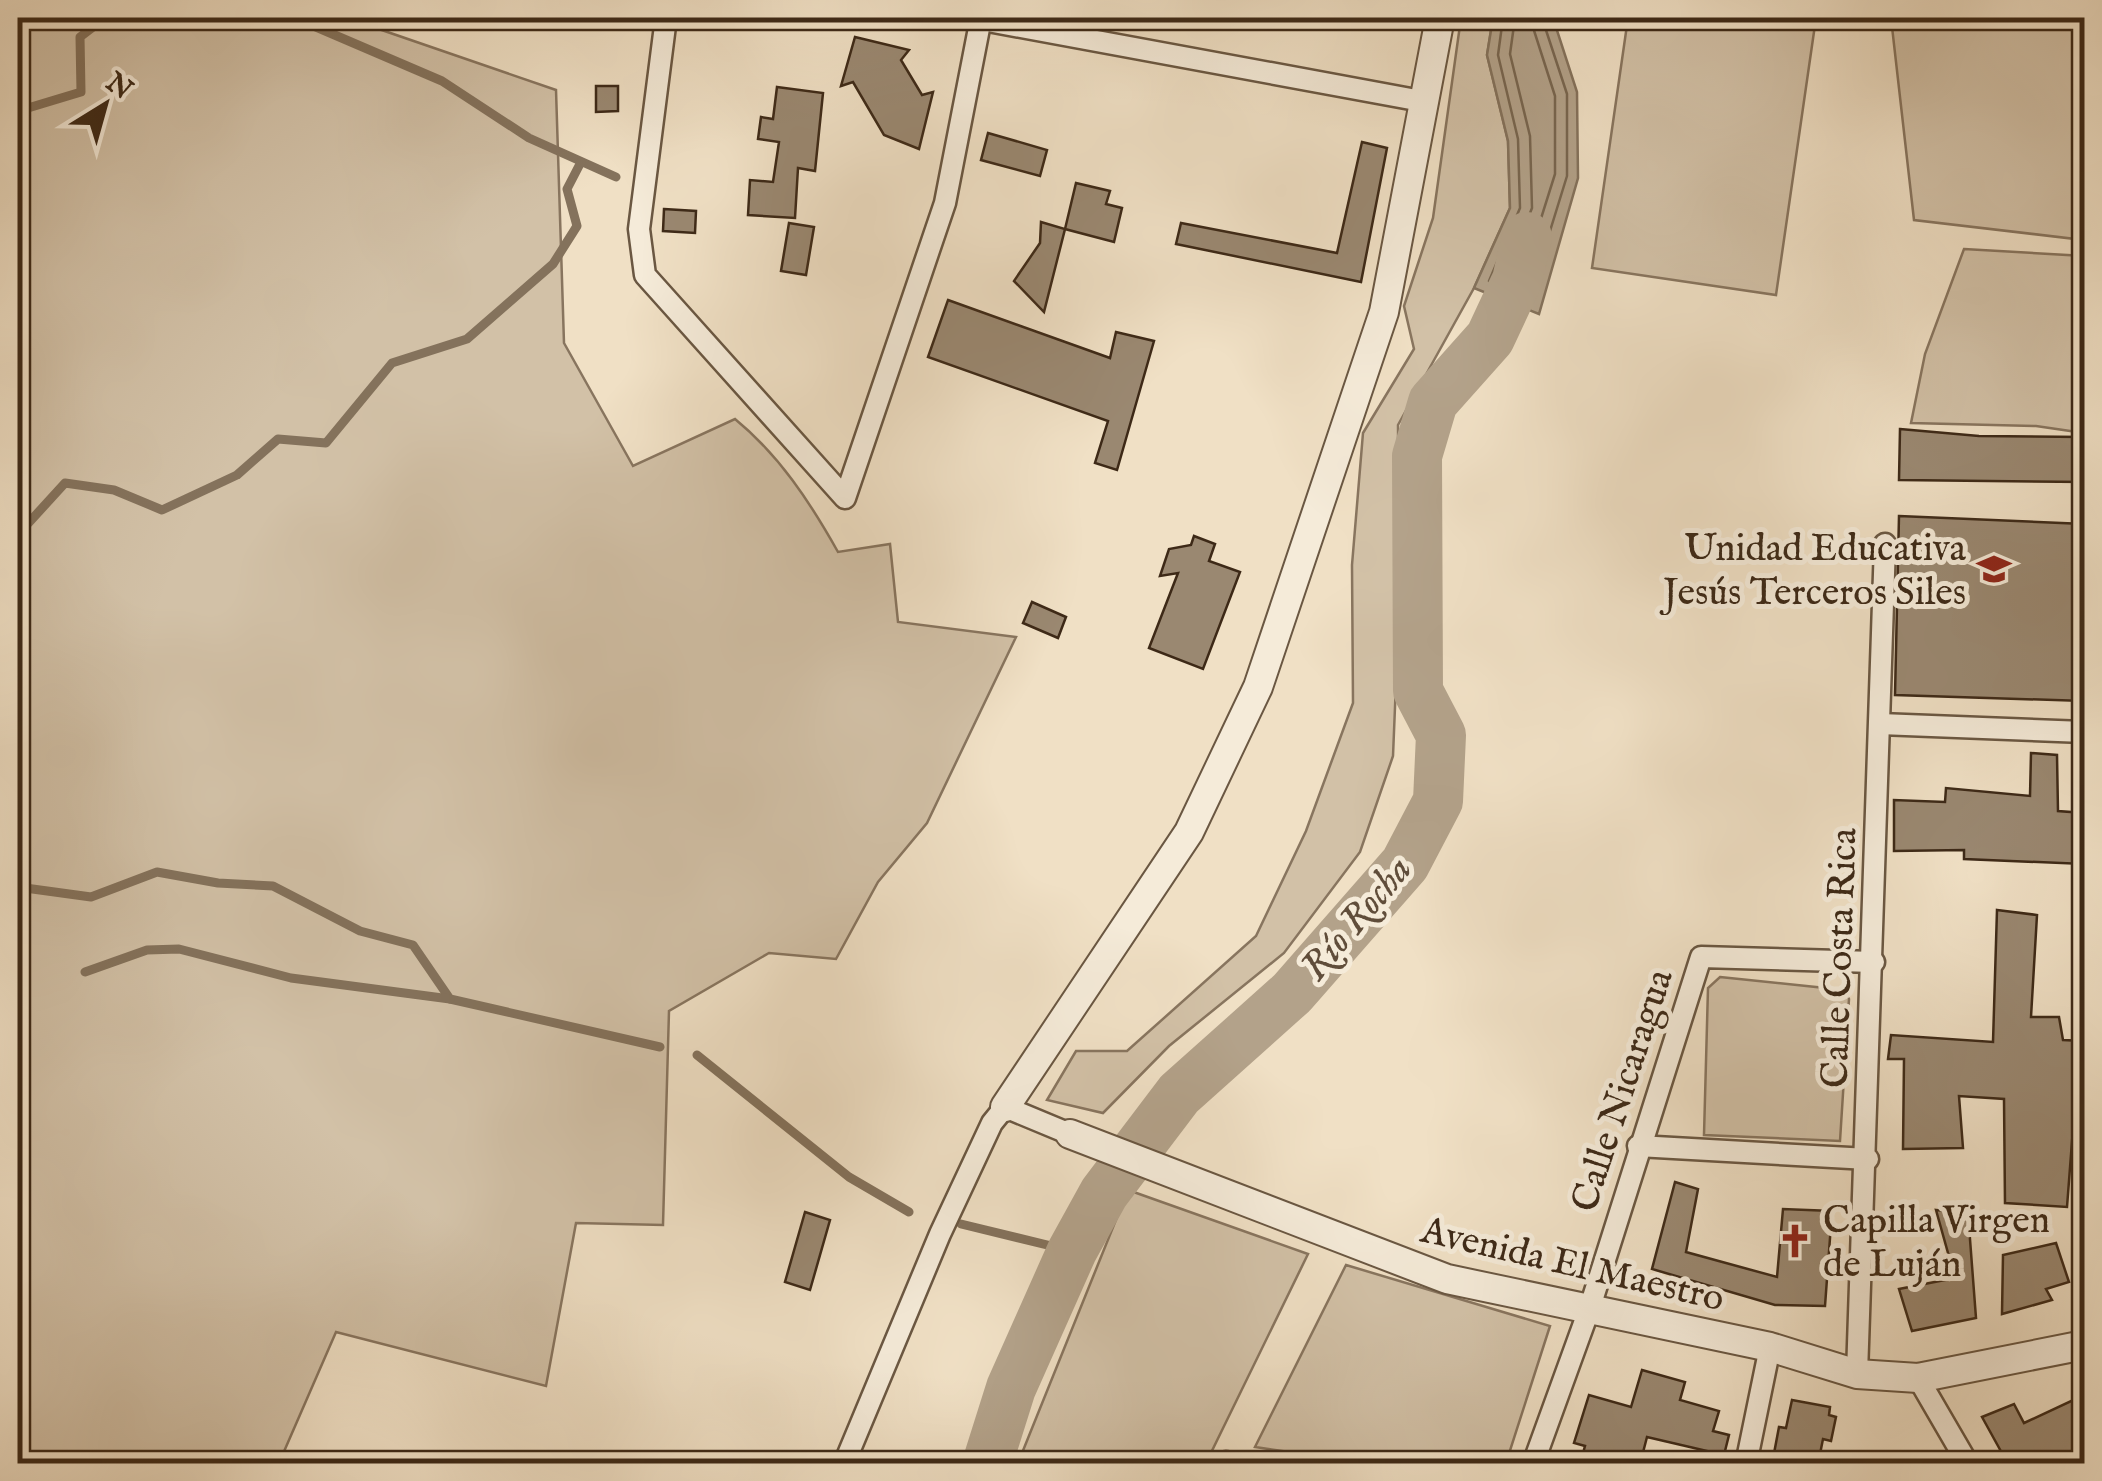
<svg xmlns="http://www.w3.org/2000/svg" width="2102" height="1481" font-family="'IM FELL English',serif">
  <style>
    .green { fill: #d2c1a7; stroke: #88755f; stroke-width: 2.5 }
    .water { fill: #b3a28a; stroke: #84725c; stroke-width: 2.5 }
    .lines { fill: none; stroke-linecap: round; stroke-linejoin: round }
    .shore { stroke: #786650; stroke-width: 2.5 }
    .stream { stroke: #84725c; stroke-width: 9 }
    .river { stroke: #b3a28a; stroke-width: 50 }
    .building { fill: #9a8871; stroke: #3d2917; stroke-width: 2.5 }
    .minor-casing { stroke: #6a5742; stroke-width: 25 }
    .tertiary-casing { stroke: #6a5742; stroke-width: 32 }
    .minor { stroke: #f5ebd9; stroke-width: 20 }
    .tertiary { stroke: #f5ebd9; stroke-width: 28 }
    .labels { text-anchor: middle; stroke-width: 10; stroke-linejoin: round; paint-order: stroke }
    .poi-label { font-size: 38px; fill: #3d2917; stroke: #f5ebd9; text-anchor: end }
    .street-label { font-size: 38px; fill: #3d2917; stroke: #f5ebd9 }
    .water-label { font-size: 40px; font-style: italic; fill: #604d3a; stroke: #f5ebd9 }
  </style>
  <rect width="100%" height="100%" fill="#f0e0c5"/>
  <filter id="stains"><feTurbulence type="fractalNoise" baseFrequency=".002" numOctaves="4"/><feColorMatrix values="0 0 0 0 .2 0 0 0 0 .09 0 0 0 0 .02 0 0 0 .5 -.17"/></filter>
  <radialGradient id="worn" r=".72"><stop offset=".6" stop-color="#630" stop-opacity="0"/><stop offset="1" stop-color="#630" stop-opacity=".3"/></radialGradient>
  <g class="green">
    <path d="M18 18H386L373 27 556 90 564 343 633 466 735 419C779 455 810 502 838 552L890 544 898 622 1016 637 927 823 878 882 836 959 769 953 669 1011 663 1225 576 1223 546 1386 336 1332 279 1463H18Z"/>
    <path d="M1461 18H1493L1487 55 1508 141 1510 208 1474 288 1398 425 1399 609 1393 756 1360 852 1284 953 1169 1046 1103 1113 1047 1100 1076 1051H1127L1256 936 1306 831 1353 703 1352 565 1363 433 1414 349 1404 306 1433 218Z"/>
    <path d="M1628 18H1816L1776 295 1592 268Z"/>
    <path d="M1891 18H2084V240L1914 220Z"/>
    <path d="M1964 249 2084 256V433L2036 426 1911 423 1925 354Z"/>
    <path d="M1720 977 1844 990 1849 999 1840 1141 1704 1135 1708 988Z"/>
    <path d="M1128 1190 1308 1254 1206 1463H1018Z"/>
    <path d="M1346 1265 1550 1326 1506 1463 1373 1464 1255 1447Z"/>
  </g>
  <path class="water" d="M1493 18H1553L1577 92 1578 178 1539 314 1474 288 1510 208 1508 141 1487 55Z"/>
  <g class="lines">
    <g class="shore">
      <path d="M1503 18 1498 55 1518 139 1520 208 1489 281 1529 299 1567 176V94L1542 18"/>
      <path d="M1515 18 1510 54 1530 136 1532 208 1506 274 1521 282 1555 174V96L1530 18"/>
    </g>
    <g class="stream">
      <path d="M295 18 442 81 529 138 616 177"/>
      <path d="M18 111 81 92 80 37 105 18"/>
      <path d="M18 527 23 529 65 483 114 490 162 510 237 475 278 439 326 443 392 363 467 339 553 264 577 226 567 189 581 162"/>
      <path d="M18 887 91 897 157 872 218 883 273 886 360 931 413 945 450 999 660 1047"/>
      <path d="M85 972 147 950 179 949 291 978 450 999"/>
      <path d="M697 1055 849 1177 909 1212"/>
      <path d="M961 1224 1072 1251"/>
    </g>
    <path class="river" d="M987 1464 1011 1388 1072 1251 1104 1193 1179 1094 1292 993 1405 864 1438 801 1441 735 1418 691 1417 456 1433 402 1490 338 1517 280 1527 237"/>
  </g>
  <g class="building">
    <path d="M855 37 909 50 901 60 922 95 933 92 919 149 884 135 853 82 841 86Z"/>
    <path d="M596 86H618V111L596 112Z"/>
    <path d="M777 87 823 93 815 171 798 168 795 218 748 215 750 180 773 182 779 142 758 139 761 117 773 119Z"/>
    <path d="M988 133 1047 150 1040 176 981 160Z"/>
    <path d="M1362 142 1387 148 1361 282 1176 244 1181 223 1337 253Z"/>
    <path d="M1076 183 1110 191 1106 204 1122 208 1114 242 1065 229Z"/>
    <path d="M664 209 696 211 695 233 663 231Z"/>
    <path d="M1041 222 1065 229 1044 312 1014 281 1040 243Z"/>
    <path d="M789 223 814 227 806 275 781 271Z"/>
    <path d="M948 300 1110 358 1116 332 1154 341 1117 470 1095 463 1108 421 928 357Z"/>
    <path d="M1900 429 1979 436 2084 437V482L1899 480Z"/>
    <path d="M1899 516 2084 524V701L1895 695Z"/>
    <path d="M1194 536 1215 544 1209 561 1240 572 1203 669 1149 648 1178 573 1160 576 1169 549 1191 545Z"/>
    <path d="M1032 602 1066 617 1058 638 1023 623Z"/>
    <path d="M2031 753 2057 755 2058 811 2084 813V864L1964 859V850L1894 851V800L1945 802 1946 788 2030 796Z"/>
    <path d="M1997 910 2037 915 2031 1017H2059L2063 1040 2084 1041V1064L2078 1063 2067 1207 2005 1203 2004 1099 1959 1096 1963 1148 1903 1149 1904 1059H1888L1891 1035 1993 1042Z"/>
    <path d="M1675 1182 1698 1189 1686 1252 1777 1277 1783 1209 1832 1211 1825 1306 1775 1305 1652 1269Z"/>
    <path d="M1936 1210 1968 1213 1976 1318 1912 1331 1899 1289 1955 1278Z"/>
    <path d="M805 1212 830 1220 810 1290 785 1282Z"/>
    <path d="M2056 1243 2069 1282 2046 1289 2052 1300 2002 1314 2003 1255Z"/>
    <path d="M1642 1370 1685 1382 1680 1400 1719 1411 1713 1431 1729 1435 1724 1455 1647 1437 1640 1464H1580L1585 1446 1574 1443 1589 1395 1631 1407Z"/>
    <path d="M2084 1395V1464H2008L1982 1417 2014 1404 2024 1423Z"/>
    <path d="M1792 1400 1830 1407 1829 1415 1836 1417 1831 1441 1823 1439 1818 1464H1772L1779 1427 1786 1428Z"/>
  </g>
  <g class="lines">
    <g class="minor-casing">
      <g id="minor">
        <path d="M666 18 639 229 645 275 845 498 945 203 981 18"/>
        <path d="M972 18 1427 102"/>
        <path d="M1880 724 2084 732"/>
        <path d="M1638 1146 1868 1159"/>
        <path d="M1857 1374 1885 544"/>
        <path d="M1918 1378 1968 1464"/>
        <path d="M1226 1462 1236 1464"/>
        <path d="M844 1464 940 1234 992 1123 1005 1107 1070 1134"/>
        <path d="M1533 1464 1590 1307 1701 957 1874 962"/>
        <path d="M1746 1464 1770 1347"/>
      </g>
    </g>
    <g class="tertiary-casing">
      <g id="tertiary">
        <path d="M1005 1107 1189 832 1258 687 1384 312 1440 18"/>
        <path d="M1070 1134 1447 1279 1770 1347 1857 1374 1918 1378 2084 1345"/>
      </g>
    </g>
    <use href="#minor" class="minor"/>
    <use href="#tertiary" class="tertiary"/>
  </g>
  <defs>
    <g id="school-bare" transform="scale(2.7)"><path d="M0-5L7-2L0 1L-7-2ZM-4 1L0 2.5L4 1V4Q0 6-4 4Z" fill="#8f2418" stroke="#f5ebd9" stroke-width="2.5" paint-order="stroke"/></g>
    <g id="church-bare" transform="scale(2.7)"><path d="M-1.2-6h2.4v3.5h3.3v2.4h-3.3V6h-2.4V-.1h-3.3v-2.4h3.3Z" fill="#8f2418" stroke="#f5ebd9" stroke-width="2.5" paint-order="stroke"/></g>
  </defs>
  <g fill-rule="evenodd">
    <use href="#school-bare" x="1994" y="569"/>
    <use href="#church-bare" x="1795" y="1241"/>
  </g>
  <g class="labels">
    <g class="poi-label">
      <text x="1966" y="560">Unidad Educativa<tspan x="1966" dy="44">Jesús Terceros Siles</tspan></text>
      <text x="1823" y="1232" text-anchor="start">Capilla Virgen<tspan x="1823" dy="44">de Luján</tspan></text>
    </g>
    <g class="street-label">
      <text transform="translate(1838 958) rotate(-88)" y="13">Calle Costa Rica</text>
      <text transform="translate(1621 1090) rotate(-72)" y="13">Calle Nicaragua</text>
      <text transform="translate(1573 1263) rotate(13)" y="13">Avenida El Maestro</text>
    </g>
    <g class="water-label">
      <text transform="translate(1355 917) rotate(-50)" y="14">Río Rocha</text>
    </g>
  </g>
  <rect width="2102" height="1481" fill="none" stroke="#f0e0c5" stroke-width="60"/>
  <rect x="20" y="20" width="2062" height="1441" fill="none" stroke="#3d2917" stroke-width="5"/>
  <rect x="30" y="30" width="2042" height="1421" fill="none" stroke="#3d2917" stroke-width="2.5"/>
  <g transform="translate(105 105) rotate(37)" stroke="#f5ebd9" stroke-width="8" paint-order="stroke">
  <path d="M0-8L18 38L0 25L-18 38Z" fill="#3d2917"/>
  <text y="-15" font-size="28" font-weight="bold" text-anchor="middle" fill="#3d2917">N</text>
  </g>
  <rect width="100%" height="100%" filter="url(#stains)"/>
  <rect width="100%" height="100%" fill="url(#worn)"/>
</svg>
